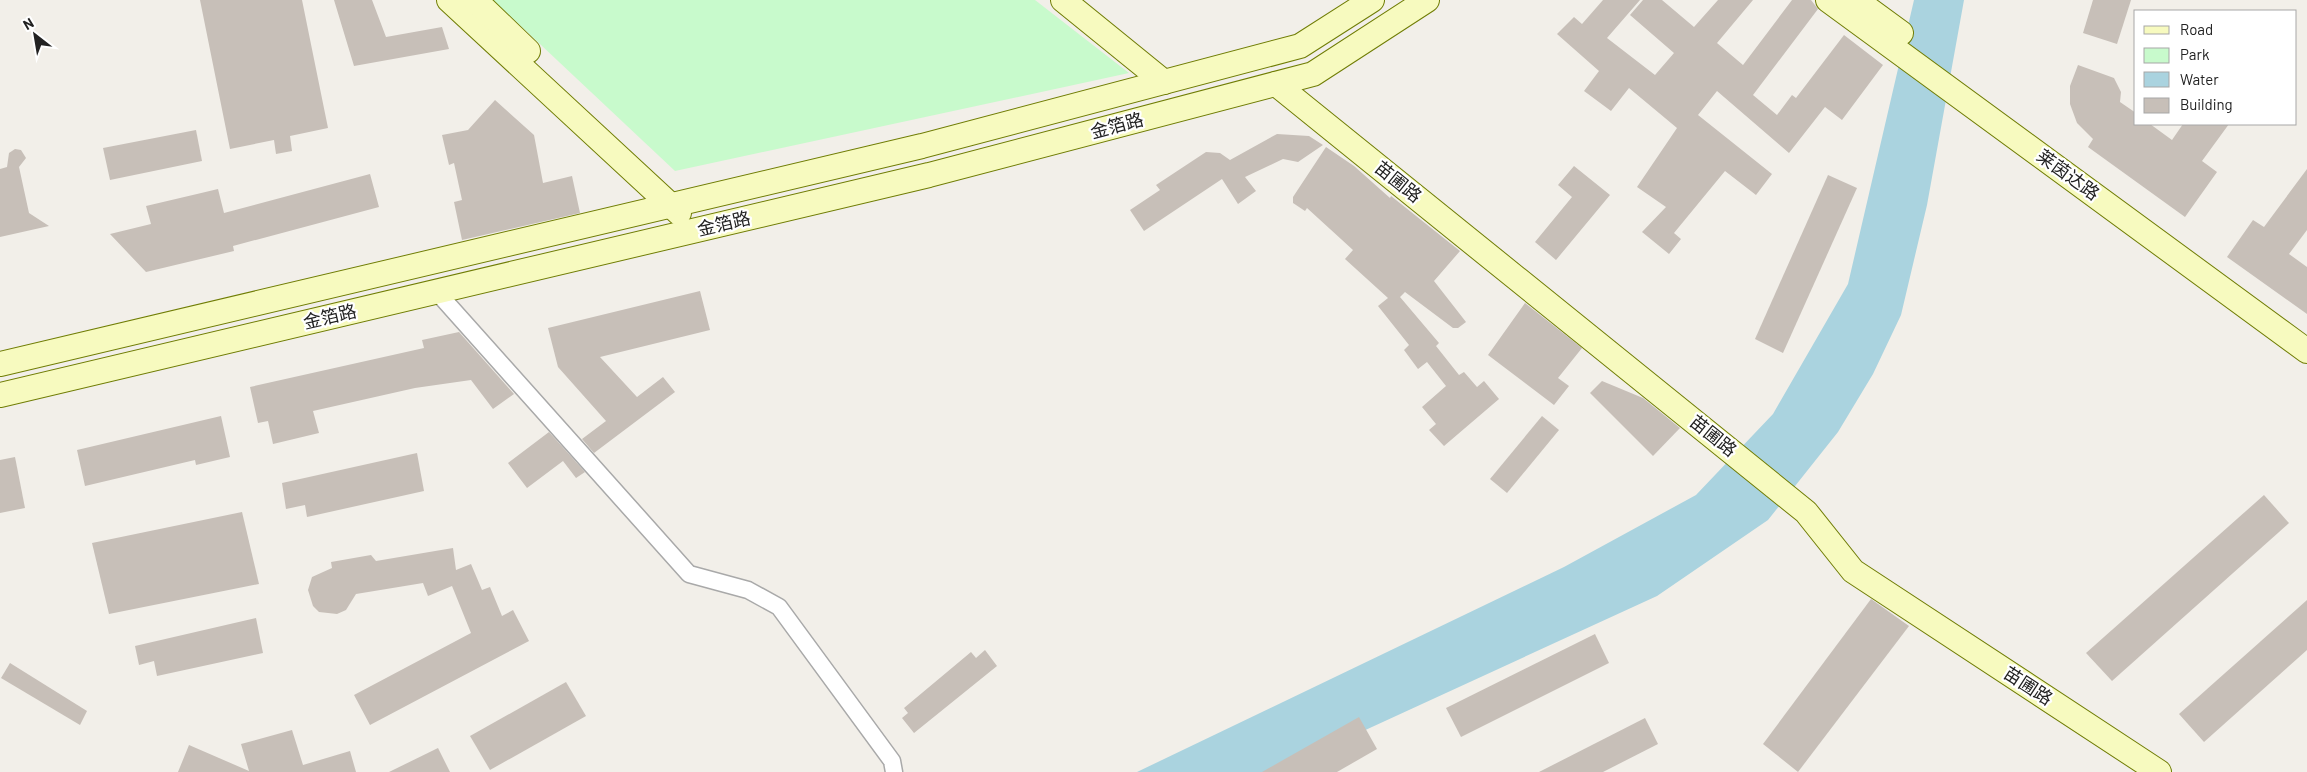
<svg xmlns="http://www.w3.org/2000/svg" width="2307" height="772" font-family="Barlow,'Noto Sans SC',sans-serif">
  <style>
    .park { fill: #c8facc }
    .water { fill: #aad3df }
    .building { fill: #c7bfb8 }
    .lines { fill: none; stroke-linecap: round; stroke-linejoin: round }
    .street-casing { stroke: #a9a9a9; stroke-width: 19 }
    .secondary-casing { stroke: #707d05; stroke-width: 26 }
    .street { stroke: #fff; stroke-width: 16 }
    .secondary { stroke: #f7fabf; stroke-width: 24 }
    .labels { text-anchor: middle; stroke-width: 4.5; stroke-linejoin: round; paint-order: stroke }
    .street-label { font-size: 18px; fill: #222; stroke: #fff }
  </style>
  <rect width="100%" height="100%" fill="#f2efe9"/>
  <path class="park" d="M493 0H1035L1129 73 675 171Z"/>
  <path class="water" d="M1914 0H1964L1927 205 1901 315 1873 374 1838 432 1768 520 1657 596 1274 772H1137L1564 567 1696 495 1773 414 1848 284Z"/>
  <g class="building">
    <path d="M200 0H302L328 128 290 136 292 151 276 154 274 140 230 149Z"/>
    <path d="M334 0H372L386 37 442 27 449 49 354 66Z"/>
    <path d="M1603 0H1640L1607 38 1655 75 1674 53 1630 15 1643 0H1662L1694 27 1718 0H1753L1717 43 1743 65 1792 0H1811L1818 9 1753 95 1777 115 1792 95 1796 98 1844 35 1883 65 1842 120 1825 107 1789 153 1717 91 1698 115 1772 174 1756 195 1725 171 1674 233 1681 239 1669 254 1642 232 1666 207 1637 187 1677 128 1629 88 1611 111 1584 91 1599 71 1557 34 1574 17 1582 24Z"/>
    <path d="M2093 0H2131L2117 44 2083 33Z"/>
    <path d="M2078 65 2114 78 2121 92 2120 102 2136 113V124H2150L2172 140 2183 124H2229L2202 161 2217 172 2185 217 2088 147 2093 139 2077 123 2070 104V86Z"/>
    <path d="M495 100 534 135 543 183 572 176 580 213 462 240 454 202 462 200 454 163 449 165 442 135 468 130Z"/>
    <path d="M196 130 202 161 110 180 103 148Z"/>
    <path d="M1277 134 1309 136 1323 145 1298 162 1283 159 1245 177 1256 191 1238 204 1222 179 1144 231 1130 210 1160 190 1156 185 1206 152 1220 153 1230 160Z"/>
    <path d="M1326 147 1354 166 1390 198 1391 196 1460 251 1434 281 1466 322 1458 328H1453L1405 292 1400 297 1439 343 1436 346 1459 375 1464 372 1477 387 1484 381 1499 399 1444 446 1429 430 1436 424 1422 407 1446 386 1427 362 1418 369 1404 350 1409 345 1378 306 1388 298 1345 259 1353 250 1307 208 1305 211 1293 203V197Z"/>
    <path d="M15 149 21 150 26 158 19 167 29 213 49 226 0 237V169L7 167 9 153Z"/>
    <path d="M1574 166 1610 195 1556 260 1535 242 1572 197 1558 185Z"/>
    <path d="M2307 169V230L2289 254 2307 267V314L2227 257 2253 220 2264 227Z"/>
    <path d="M370 174 379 207 233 246 234 251 146 272 110 234 151 224 146 206 197 194 218 189 224 213Z"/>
    <path d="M1828 175 1857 188 1783 353 1755 339Z"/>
    <path d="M700 291 710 330 600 357 637 397 663 377 675 392 594 453 582 439 606 421 558 367 548 328Z"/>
    <path d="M1525 303 1582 348 1558 378 1569 386 1554 405 1488 355Z"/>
    <path d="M459 332 514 394 493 409 471 380 415 388 313 411 319 433 273 444 268 421 258 423 250 387 424 348 422 340Z"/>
    <path d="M1602 381 1643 398 1680 428 1653 456 1590 393Z"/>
    <path d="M221 416 230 457 196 465 195 460 85 486 77 450Z"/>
    <path d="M1542 416 1559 430 1507 493 1490 479Z"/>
    <path d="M549 432 585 472 576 478 563 461 527 488 508 463Z"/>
    <path d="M417 453 424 491 307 517 305 505 286 509 282 483Z"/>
    <path d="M15 457 25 508 0 513V460Z"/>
    <path d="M2264 495 2289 523 2112 681 2086 653Z"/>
    <path d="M242 512 259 584 109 614 92 543Z"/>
    <path d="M453 548 456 570 471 564 482 590 490 587 502 616 513 610 529 641 370 725 354 695 471 633 452 586 428 596 423 583 356 594 346 610 337 614 319 612 313 606 308 590 312 577 332 568 331 562 371 555 376 561Z"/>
    <path d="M1871 599 1909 626 1798 772 1763 744Z"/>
    <path d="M2307 600V650L2204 742 2179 714Z"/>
    <path d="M256 618 263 653 157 676 154 661 139 665 135 646Z"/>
    <path d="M1595 634 1609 663 1461 737 1446 708Z"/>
    <path d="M985 650 997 666 914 733 902 718 908 713 904 708 971 652 976 658Z"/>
    <path d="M10 663 87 711 80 725 1 678Z"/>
    <path d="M566 682 586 716 490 770 470 736Z"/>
    <path d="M1359 717 1377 749 1337 772H1262Z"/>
    <path d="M1645 718 1658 744 1603 772H1539Z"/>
    <path d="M292 730 303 765 350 751 356 772H178L189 745 249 771 241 744Z"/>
    <path d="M438 748 450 772H389Z"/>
  </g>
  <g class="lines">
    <g class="street-casing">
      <path id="street" d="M437 292 689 574 748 590 779 607 892 761 894 772"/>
    </g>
    <g class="secondary-casing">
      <g id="secondary">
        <path d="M449 0 679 213"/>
        <path d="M475 0 528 51"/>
        <path d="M1063 0 1164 82"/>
        <path d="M1828 0 2307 351"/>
        <path d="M1856 0 1901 33"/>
        <path d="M1276 84 1806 512 1853 571 2159 772"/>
        <path d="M0 364 922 146 1300 46 1372 0"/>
        <path d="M0 395 929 175 1313 74 1427 0"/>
      </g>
    </g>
    <use href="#street" class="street"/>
    <use href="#secondary" class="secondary"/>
  </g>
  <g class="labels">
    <g class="street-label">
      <text transform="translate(1117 126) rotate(-15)" y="6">金箔路</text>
      <text transform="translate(2068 175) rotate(36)" y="6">莱茵达路</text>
      <text transform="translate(1398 182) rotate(39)" y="6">苗圃路</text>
      <text transform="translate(724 224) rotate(-13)" y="6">金箔路</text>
      <text transform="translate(330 317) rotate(-13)" y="6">金箔路</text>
      <text transform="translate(1713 436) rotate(39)" y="6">苗圃路</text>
      <text transform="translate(2028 686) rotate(33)" y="6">苗圃路</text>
    </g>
  </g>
  <rect x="2134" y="10" width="162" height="115" fill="#ffffff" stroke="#a7a7a7"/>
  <rect x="2144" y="26" width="25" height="8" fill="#f7fabf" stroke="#a7a7a7"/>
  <text x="2180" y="35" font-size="15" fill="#222222">Road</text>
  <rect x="2144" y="48" width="25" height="15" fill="#c8facc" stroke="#a7a7a7"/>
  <text x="2180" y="60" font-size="15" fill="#222222">Park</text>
  <rect x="2144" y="72" width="25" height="15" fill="#aad3df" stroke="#a7a7a7"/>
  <text x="2180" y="85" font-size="15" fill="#222222">Water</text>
  <rect x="2144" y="98" width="25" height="15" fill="#c7bfb8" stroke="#a7a7a7"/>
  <text x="2180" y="110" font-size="15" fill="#222222">Building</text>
  <g transform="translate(35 35) rotate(329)" stroke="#ffffff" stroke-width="4" paint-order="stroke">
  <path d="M0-4L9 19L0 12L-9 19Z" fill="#222222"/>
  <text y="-8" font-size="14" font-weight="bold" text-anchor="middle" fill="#222222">N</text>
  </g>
</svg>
